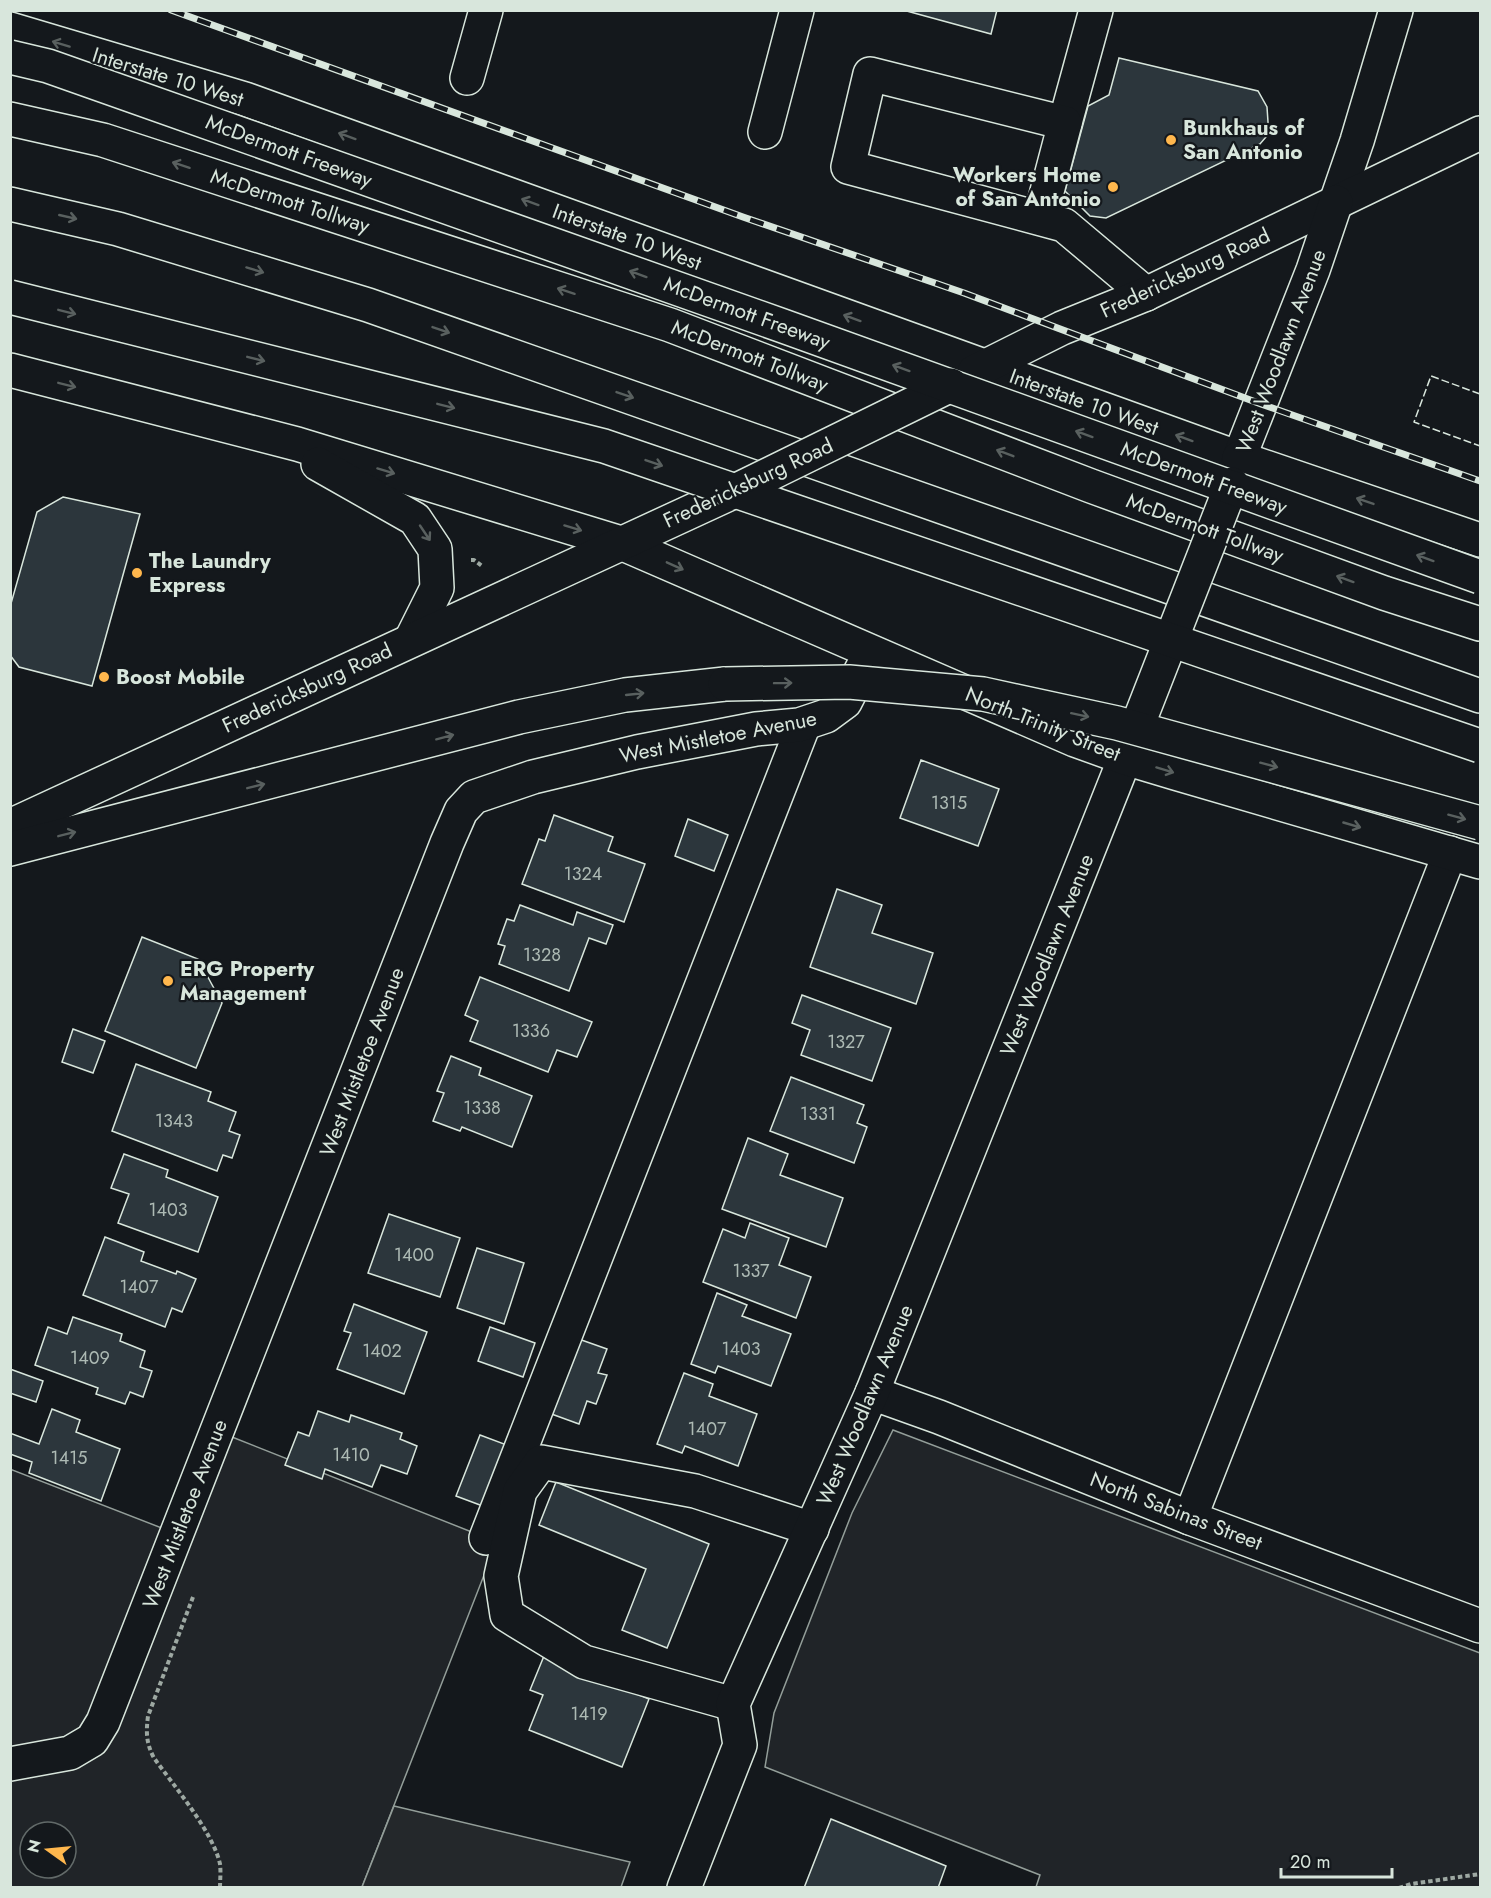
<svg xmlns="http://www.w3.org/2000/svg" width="1491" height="1898" font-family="Jost,sans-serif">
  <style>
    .green { fill: #202428; stroke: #939e99; stroke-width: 1.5; fill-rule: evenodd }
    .parking { fill: #24282b; stroke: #939e99; stroke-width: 1.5 }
    .building { fill: #2c363c; stroke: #d8e6dc; stroke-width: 1.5 }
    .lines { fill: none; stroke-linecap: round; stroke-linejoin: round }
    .minor-casing { stroke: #d8e6dc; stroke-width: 36 }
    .major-casing { stroke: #d8e6dc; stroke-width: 36 }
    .highway-casing { stroke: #d8e6dc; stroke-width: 36 }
    .path { stroke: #9da8a2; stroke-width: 4; stroke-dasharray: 4.5 3; stroke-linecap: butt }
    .minor { stroke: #14181c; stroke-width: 33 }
    .major { stroke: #14181c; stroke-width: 33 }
    .highway { stroke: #14181c; stroke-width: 33 }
    .rail-casing { stroke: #d8e6dc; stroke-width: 7 }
    .rail { stroke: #14181c; stroke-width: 4.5; stroke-dasharray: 14; stroke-linecap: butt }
    .major-bridge-casing { stroke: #d8e6dc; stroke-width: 36; stroke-linecap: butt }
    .highway-bridge-casing { stroke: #d8e6dc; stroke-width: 36; stroke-linecap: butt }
    .major-bridge { stroke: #14181c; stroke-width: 33 }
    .highway-bridge { stroke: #14181c; stroke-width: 33 }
    .fence { stroke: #d8e6dc; stroke-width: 1.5; stroke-dasharray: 8 3; stroke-linecap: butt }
    .oneway { stroke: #59605f }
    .poi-dot { fill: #ffb74d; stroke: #14181c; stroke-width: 2 }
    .labels { text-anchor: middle; stroke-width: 4.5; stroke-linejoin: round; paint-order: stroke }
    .number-label { font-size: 18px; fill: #adbab4 }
    .street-label { font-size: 21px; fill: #d8e6dc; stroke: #14181c }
    .poi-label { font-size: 21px; font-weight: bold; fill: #d8e6dc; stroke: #14181c; text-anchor: start }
  </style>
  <rect width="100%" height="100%" fill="#14181c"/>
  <g class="green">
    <path d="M893 1430 1480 1653V1887H1036L1040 1875 765 1767 774 1713 852 1513Z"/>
    <path d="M232 1437 497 1542 362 1887H11L10 1469 190 1539ZM30 1832H66V1868H30Z"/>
  </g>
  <path class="parking" d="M394 1806 630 1862 621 1887H362Z"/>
  <g class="building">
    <path d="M903 10H997L991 34Z"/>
    <path d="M1119 58 1258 91 1267 107 1268 122 1266 137 1260 144 1106 218 1090 216 1065 191 1088 106 1109 95Z"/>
    <path d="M63 497 140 514 92 686 19 667 10 655V607L37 512Z"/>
    <path d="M921 760 999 789 978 846 900 818Z"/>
    <path d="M554 815 613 837 608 851 645 864 624 922 522 884 539 839 545 841Z"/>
    <path d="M688 819 728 835 714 871 675 856Z"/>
    <path d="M837 889 882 905 872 933 933 953 916 1004 810 967Z"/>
    <path d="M520 905 573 925 577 912 613 925 606 944 589 938 569 991 499 964 505 946 498 944 507 919 514 921Z"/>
    <path d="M142 937 198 959 222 1003 196 1068 105 1031Z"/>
    <path d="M480 977 592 1022 577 1057 557 1050 548 1072 470 1041 478 1021 465 1015Z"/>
    <path d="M802 995 891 1028 872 1081 801 1055 810 1030 792 1023Z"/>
    <path d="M73 1029 105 1041 93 1073 62 1062Z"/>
    <path d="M451 1056 481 1068 479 1075 532 1096 512 1147 462 1127 460 1131 433 1121 444 1093 437 1091Z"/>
    <path d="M136 1064 211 1092 208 1101 236 1112 229 1131 240 1135 232 1158 223 1155 217 1171 112 1131Z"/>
    <path d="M791 1077 864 1105 857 1123 867 1127 854 1163 770 1131Z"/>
    <path d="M748 1138 788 1154 780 1175 843 1198 826 1247 722 1209Z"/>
    <path d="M124 1154 168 1170 166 1177 218 1197 198 1252 118 1223 129 1194 111 1188Z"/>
    <path d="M389 1214 460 1238 440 1297 368 1273Z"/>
    <path d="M750 1223 789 1238 779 1265 811 1277 796 1318 703 1282 723 1229 745 1238Z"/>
    <path d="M105 1237 144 1252 141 1261 176 1274 177 1271 196 1279 182 1312 172 1308 165 1327 83 1295Z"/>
    <path d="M477 1248 524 1263 504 1324 457 1308Z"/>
    <path d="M717 1293 747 1305 742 1316 791 1334 771 1386 718 1366 715 1373 691 1364Z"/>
    <path d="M354 1304 427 1332 404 1394 337 1369 351 1333 344 1331Z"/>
    <path d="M73 1317 122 1334 120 1341 145 1351 140 1367 152 1371 143 1397 130 1392 125 1404 96 1394 98 1388 35 1365 48 1327 67 1334Z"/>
    <path d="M490 1327 535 1343 523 1377 478 1361Z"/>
    <path d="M573 1337 607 1349 598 1373 607 1375 596 1404 587 1401 579 1424 546 1412Z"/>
    <path d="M10 1369 43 1381 36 1402 10 1393Z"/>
    <path d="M684 1373 713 1384 709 1396 757 1414 738 1466 685 1446 682 1453 657 1444Z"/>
    <path d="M52 1409 80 1420 76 1432 120 1449 101 1501 29 1473 32 1462 10 1454V1433L39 1444Z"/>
    <path d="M318 1411 349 1422 351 1415 402 1433 400 1439 417 1446 407 1474 381 1465 372 1487 325 1469 322 1479 285 1465 298 1432 309 1436Z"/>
    <path d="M480 1435 512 1447 488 1508 456 1496Z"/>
    <path d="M556 1482 709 1544 667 1648 622 1630 646 1569 539 1525Z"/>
    <path d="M544 1656 649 1699 622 1767 529 1730 543 1695 530 1690Z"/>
    <path d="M831 1819 946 1866 938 1888H804Z"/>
  </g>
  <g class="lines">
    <g class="minor-casing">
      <g id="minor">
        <path d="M467 78 486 10"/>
        <path d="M1065 123 1096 10"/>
        <path d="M765 132 797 10"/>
        <path d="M1336 202 1357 141 1396 10"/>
        <path d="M1040 218 1065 123 870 74 848 167 1064 225 1146 294"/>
        <path d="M872 1393 939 1417 1190 1518 1480 1626"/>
        <path d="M1190 1518 1450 853"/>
        <path d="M486 1538 804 724"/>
        <path d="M733 1704 584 1662 507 1615 501 1576 520 1491 541 1462 695 1491 812 1529"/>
        <path d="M10 1764 70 1753 92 1740 103 1722 447 843 461 811 474 797 533 777 637 752 756 729 799 725 826 716 845 702 867 659"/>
        <path d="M684 1888 740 1745 733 1704 872 1393 1125 758"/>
      </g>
    </g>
    <g class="major-casing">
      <g id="major">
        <path d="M10 29 245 99 1239 458"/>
        <path d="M10 370 297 444 621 543 1075 740 1125 758 1175 773 1480 862"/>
        <path d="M974 372 1062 328 1146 294 1480 133"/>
        <path d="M318 464 415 519 435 549 437 588 411 640"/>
        <path d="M1234 479 1239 458 1313 270 1336 202"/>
        <path d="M10 826 731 493"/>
      </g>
    </g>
    <g class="highway-casing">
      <g id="highway">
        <path d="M10 119 103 140 670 325 1091 486 1384 593 1480 624"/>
        <path d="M10 204 118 229 368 305 1480 696"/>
        <path d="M1239 458 1480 540"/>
        <path d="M10 849 519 717 625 695 725 684"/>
      </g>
    </g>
    <g class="path">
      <path d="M471 560H474L482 566"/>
      <path d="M193 1597 148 1716C146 1732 146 1743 154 1758 174 1786 213 1832 220 1864 221 1872 220 1880 220 1888"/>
      <path d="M1399 1888 1411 1884 1480 1874"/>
    </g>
    <use href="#minor" class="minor"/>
    <use href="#major" class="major"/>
    <use href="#highway" class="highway"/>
    <g class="rail-casing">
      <path id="rail" d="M171 10 743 217 964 293 1261 404 1480 481"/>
    </g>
    <use href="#rail" class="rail"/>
    <g class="major-bridge-casing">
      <g id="major-bridge">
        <path d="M731 493 951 385"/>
        <path d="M1140 719 1232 484"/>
      </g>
    </g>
    <g class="highway-bridge-casing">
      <g id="highway-bridge">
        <path d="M10 57 48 66 133 96 783 326 1480 577"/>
        <path d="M10 297 604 446 1480 746"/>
        <path d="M725 684 849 682 983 694 1117 723 1480 823"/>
      </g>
    </g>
    <use href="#major-bridge" class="major-bridge"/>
    <use href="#highway-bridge" class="highway-bridge"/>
    <path class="fence" d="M1480 394 1431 376 1414 422 1480 446"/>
  </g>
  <defs><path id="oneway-shaft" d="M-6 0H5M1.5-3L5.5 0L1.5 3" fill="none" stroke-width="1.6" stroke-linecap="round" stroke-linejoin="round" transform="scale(1.5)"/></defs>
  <g class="oneway">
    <use href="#oneway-shaft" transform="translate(61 44) rotate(-163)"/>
    <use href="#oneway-shaft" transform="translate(347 136) rotate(-160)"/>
    <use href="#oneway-shaft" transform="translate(181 165) rotate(-162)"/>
    <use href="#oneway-shaft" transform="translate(530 202) rotate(-160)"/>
    <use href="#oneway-shaft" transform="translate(68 217) rotate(13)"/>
    <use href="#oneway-shaft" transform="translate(255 270) rotate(17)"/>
    <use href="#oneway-shaft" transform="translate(638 274) rotate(-160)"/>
    <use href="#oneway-shaft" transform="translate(566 291) rotate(-162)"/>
    <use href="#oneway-shaft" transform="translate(67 312) rotate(14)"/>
    <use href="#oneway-shaft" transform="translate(852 318) rotate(-160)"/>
    <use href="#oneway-shaft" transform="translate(441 330) rotate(19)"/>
    <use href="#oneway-shaft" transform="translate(256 359) rotate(14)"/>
    <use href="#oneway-shaft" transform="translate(901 368) rotate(-160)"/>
    <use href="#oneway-shaft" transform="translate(67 385) rotate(14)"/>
    <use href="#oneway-shaft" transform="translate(625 395) rotate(19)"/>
    <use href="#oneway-shaft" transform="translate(446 406) rotate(14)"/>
    <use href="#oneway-shaft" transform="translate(1084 434) rotate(-160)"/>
    <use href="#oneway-shaft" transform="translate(1184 438) rotate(-160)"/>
    <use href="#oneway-shaft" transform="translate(1005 453) rotate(-159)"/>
    <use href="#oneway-shaft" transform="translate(654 463) rotate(19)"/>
    <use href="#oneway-shaft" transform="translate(386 471) rotate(17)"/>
    <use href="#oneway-shaft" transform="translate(1365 501) rotate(-161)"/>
    <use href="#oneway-shaft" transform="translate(573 528) rotate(17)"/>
    <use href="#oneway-shaft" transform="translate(425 533) rotate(56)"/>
    <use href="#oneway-shaft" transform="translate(1425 558) rotate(-160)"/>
    <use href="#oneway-shaft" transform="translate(675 566) rotate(24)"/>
    <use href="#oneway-shaft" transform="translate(1345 579) rotate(-160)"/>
    <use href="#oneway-shaft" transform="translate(783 683) rotate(-1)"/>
    <use href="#oneway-shaft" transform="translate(635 694) rotate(-6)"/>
    <use href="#oneway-shaft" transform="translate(1080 715) rotate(12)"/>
    <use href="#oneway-shaft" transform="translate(445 737) rotate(-15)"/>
    <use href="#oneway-shaft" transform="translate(1269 765) rotate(15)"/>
    <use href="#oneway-shaft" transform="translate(1165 770) rotate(17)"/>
    <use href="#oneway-shaft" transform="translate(256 786) rotate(-14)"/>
    <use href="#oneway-shaft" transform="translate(1457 817) rotate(15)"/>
    <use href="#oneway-shaft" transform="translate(1352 825) rotate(16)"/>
    <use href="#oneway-shaft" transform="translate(67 834) rotate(-14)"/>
  </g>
  <g class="poi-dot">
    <circle cx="1171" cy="140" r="6"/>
    <circle cx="1113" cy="187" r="6"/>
    <circle cx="137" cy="573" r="6"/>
    <circle cx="104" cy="677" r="6"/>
    <circle cx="168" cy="981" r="6"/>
  </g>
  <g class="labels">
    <g class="number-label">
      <text x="949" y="809">1315</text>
      <text x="583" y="880">1324</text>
      <text x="542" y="961">1328</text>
      <text x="531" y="1037">1336</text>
      <text x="846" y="1048">1327</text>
      <text x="482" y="1114">1338</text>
      <text x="818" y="1120">1331</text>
      <text x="174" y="1127">1343</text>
      <text x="168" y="1216">1403</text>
      <text x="414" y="1261">1400</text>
      <text x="751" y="1277">1337</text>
      <text x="139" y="1293">1407</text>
      <text x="741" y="1355">1403</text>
      <text x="382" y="1357">1402</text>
      <text x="90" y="1364">1409</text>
      <text x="707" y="1435">1407</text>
      <text x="351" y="1461">1410</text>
      <text x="69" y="1464">1415</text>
      <text x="589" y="1720">1419</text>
    </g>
    <g class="street-label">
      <text transform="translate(168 77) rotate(17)" y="7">Interstate 10 West</text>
      <text transform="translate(289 151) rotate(20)" y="7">McDermott Freeway</text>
      <text transform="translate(290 201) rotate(18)" y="7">McDermott Tollway</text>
      <text transform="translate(627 237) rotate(20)" y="7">Interstate 10 West</text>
      <text transform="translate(1185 273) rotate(-25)" y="7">Fredericksburg Road</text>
      <text transform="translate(747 313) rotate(20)" y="7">McDermott Freeway</text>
      <text transform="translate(1281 351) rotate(-69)" y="7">West Woodlawn Avenue</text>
      <text transform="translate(750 356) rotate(21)" y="7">McDermott Tollway</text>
      <text transform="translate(1084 402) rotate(20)" y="7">Interstate 10 West</text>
      <text transform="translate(1204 478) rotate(20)" y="7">McDermott Freeway</text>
      <text transform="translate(748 483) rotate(-25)" y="7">Fredericksburg Road</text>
      <text transform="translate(1205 528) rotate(20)" y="7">McDermott Tollway</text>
      <text transform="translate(307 688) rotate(-25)" y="7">Fredericksburg Road</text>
      <text transform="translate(1043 724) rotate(22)" y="7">North Trinity Street</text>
      <text transform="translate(718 737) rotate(-11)" y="7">West Mistletoe Avenue</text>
      <text transform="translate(1047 955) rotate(-68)" y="7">West Woodlawn Avenue</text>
      <text transform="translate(362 1062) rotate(-69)" y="7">West Mistletoe Avenue</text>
      <text transform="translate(865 1405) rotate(-67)" y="7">West Woodlawn Avenue</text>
      <text transform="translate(1176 1511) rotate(21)" y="7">North Sabinas Street</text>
      <text transform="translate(185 1514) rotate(-69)" y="7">West Mistletoe Avenue</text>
    </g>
    <g class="poi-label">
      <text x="1183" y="135">Bunkhaus of<tspan x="1183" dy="24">San Antonio</tspan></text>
      <text x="1101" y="182" text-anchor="end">Workers Home<tspan x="1101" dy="24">of San Antonio</tspan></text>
      <text x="149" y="568">The Laundry<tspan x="149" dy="24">Express</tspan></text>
      <text x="116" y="684">Boost Mobile</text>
      <text x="180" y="976">ERG Property<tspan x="180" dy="24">Management</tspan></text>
    </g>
  </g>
  <rect width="1491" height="1898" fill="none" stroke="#d8e6dc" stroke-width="24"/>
  <g transform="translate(48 1850) rotate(285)"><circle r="28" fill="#14181c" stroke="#626a69" stroke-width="1.5"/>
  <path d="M0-4.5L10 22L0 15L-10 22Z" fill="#ffb74d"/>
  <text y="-9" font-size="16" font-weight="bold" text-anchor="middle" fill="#d8e6dc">N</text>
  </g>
  <path d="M1281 1868v9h111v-9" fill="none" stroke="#d8e6dc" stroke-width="3"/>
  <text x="1290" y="1868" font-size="18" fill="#d8e6dc" stroke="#14181c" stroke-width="4.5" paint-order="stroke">20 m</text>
</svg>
